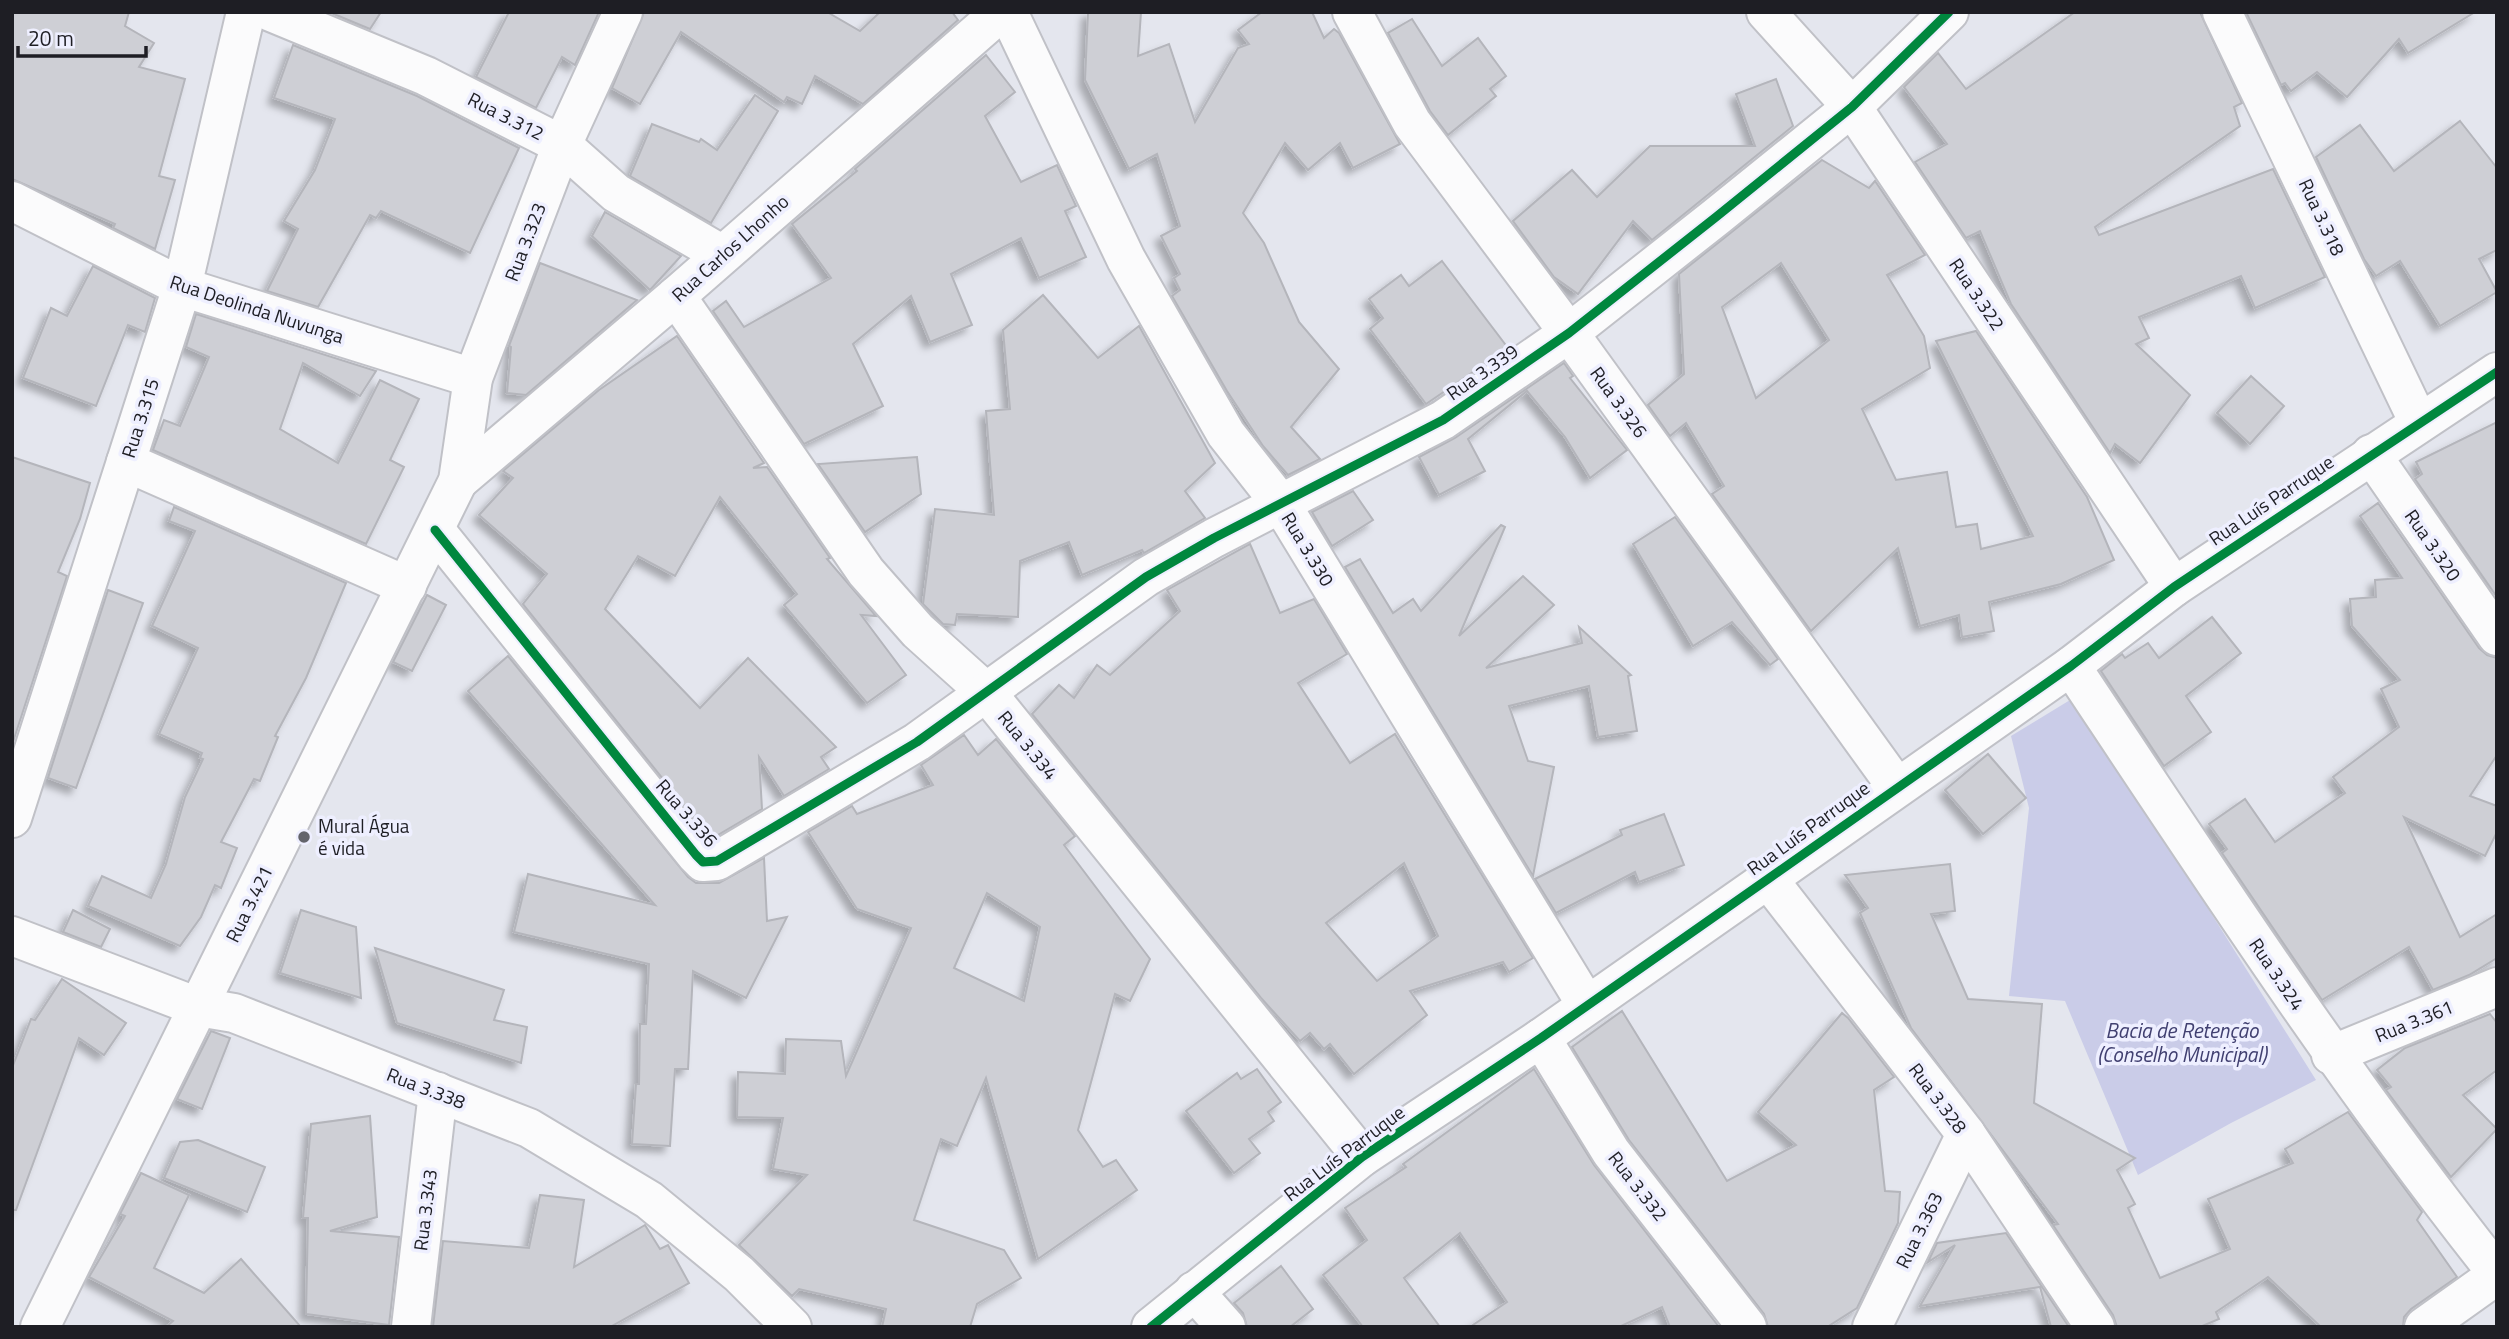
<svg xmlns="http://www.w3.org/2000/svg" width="2509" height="1339" font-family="'Titillium Web',sans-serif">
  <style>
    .water { fill: #cacce8 }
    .building { fill: #cecfd5; stroke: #b4b5bb; stroke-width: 2; fill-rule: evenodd; filter: url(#shadow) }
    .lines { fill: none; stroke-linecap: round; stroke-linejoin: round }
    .minor-casing { stroke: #c0c1c7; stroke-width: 42 }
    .minor { stroke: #fbfbfc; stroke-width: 38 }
    .cycleway-casing { stroke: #eeefff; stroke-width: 13 }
    .cycleway { stroke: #00873e; stroke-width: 9 }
    .poi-dot { fill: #63646b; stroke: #eeefff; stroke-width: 2.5 }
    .labels { text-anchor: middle; stroke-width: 7; stroke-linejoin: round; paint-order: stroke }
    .street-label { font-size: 19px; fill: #1e1e24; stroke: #eeefff }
    .poi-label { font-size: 19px; fill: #1e1e24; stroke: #eeefff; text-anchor: start }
    .water-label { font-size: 21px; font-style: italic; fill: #414071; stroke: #eeefff }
  </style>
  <defs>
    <filter id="shadow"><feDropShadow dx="-6" dy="6" stdDeviation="3.5" flood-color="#0004"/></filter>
  </defs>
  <rect width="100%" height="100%" fill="#e4e6ee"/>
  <path class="water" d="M2075 697 2316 1080 2231 1123 2138 1175 2065 1001 2009 996 2029 808 2011 736Z"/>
  <g class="building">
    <path d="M12 12H129L125 26 154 43 139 67 185 79 159 176 175 180 155 249 113 228 115 224 12 179Z"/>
    <path d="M329 12H381L370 29Z"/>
    <path d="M509 12H599L575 65 562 57 536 108 476 77Z"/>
    <path d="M644 12H827L860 31 880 12H952L958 20 863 104 815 76 802 104 787 97 784 102 681 32 640 104 612 88Z"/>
    <path d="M1088 12H1141L1138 56 1169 44 1195 122 1238 48 1249 44 1238 30 1262 12H1312L1324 38 1334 29 1339 33 1400 144 1353 168 1340 143 1308 170 1285 143 1243 213 1264 243 1299 322 1339 369 1291 427 1320 459 1288 475 1263 446 1227 391 1172 296 1180 290 1174 278 1180 274 1161 236 1180 226 1157 154 1129 169 1085 80Z"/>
    <path d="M2075 12H2200L2242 103 2234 107 2240 126 2095 227 2099 235 2273 169 2325 277 2255 308 2241 276 2139 317 2149 338 2136 344 2190 395 2140 463 2115 444 2110 453 2011 304 1980 231 1966 238 1915 162 1947 144 1904 87 1938 53 1966 89Z"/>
    <path d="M2246 12H2475L2408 53 2399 39 2347 97 2317 72 2291 91 2285 83 2281 85Z"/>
    <path d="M1412 19 1442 66 1478 38 1506 76 1490 89 1496 96 1448 135 1430 111 1388 33Z"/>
    <path d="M293 45 417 96 519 148 470 253 381 211 376 218 370 215 318 307 267 291 298 229 284 221 315 170 335 119 274 98Z"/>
    <path d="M986 55 1015 92 985 116 1021 182 1057 165 1076 206 1065 211 1086 257 1039 278 1021 238 951 274 972 325 930 342 911 296 853 344 883 406 804 444 713 311 726 301 744 327 831 278 792 224 857 171 855 169Z"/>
    <path d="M1776 79 1793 126 1652 240 1633 221 1578 294 1554 277 1513 221 1572 170 1597 197 1650 146H1755L1736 94Z"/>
    <path d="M755 95 778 111 711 223 630 176 652 124 699 142 701 139 717 150Z"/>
    <path d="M2460 121 2497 168V250L2479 259 2497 292 2440 326 2400 261 2376 276 2364 259 2316 157 2360 125 2394 171Z"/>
    <path d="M1822 160 1869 188 1875 181 1925 255 1887 275 1924 336 1930 368 1862 409 1896 480 1947 472 1956 527 1977 524 1981 549 2033 536 1936 341 1976 331 2087 497 2114 560 2061 584 1989 602 1994 631 1962 637 1959 615 1920 626 1898 548 1811 631 1712 494 1724 486 1686 423 1670 436 1648 405 1684 374 1679 274ZM1781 263 1829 340 1756 398 1722 307Z"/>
    <path d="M605 212 681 256 650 290 592 236Z"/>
    <path d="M1442 261 1508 348 1426 404 1370 329 1383 318 1369 299 1401 275 1409 286Z"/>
    <path d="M540 263 637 300 526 395 507 393 511 347 509 346Z"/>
    <path d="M93 266 155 298 145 332 128 325 96 406 23 378 51 308 67 316Z"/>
    <path d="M1043 295 1098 358 1139 326 1215 463 1185 491 1205 518 1144 553 1142 550 1082 575 1069 542 1020 561 1018 617 957 614 955 625 943 624 923 604 935 509 994 515 986 411 1010 409 1003 330Z"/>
    <path d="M196 314 376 371 360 396 303 363 280 429 338 463 380 380 419 399 390 460 404 467 366 544 153 450 164 420 180 426 209 357 186 347Z"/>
    <path d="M677 336 764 463 753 468 767 467 830 558 827 559 876 616 861 615 906 675 867 703 784 605 797 594 720 497 675 576 638 556 605 609 700 708 748 658 836 747 821 757 829 769 784 796 759 757 762 809 711 839 523 604 547 574 479 515 513 478 503 471 599 390Z"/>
    <path d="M1564 363 1573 376 1570 378 1627 450 1590 478 1565 437 1527 391 1468 439 1485 471 1439 495 1419 457 1455 438Z"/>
    <path d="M2251 376 2284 406 2250 444 2217 413Z"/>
    <path d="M2497 422V597L2415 479 2422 474 2416 462Z"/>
    <path d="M12 457 90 483 80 519 58 572 67 576 12 745Z"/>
    <path d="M917 457 921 494 865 532 818 464Z"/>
    <path d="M1353 491 1373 520 1332 546 1312 512Z"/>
    <path d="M2378 503 2479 648 2487 655 2497 658V755L2470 796 2497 806V832L2485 856 2404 817 2460 937 2497 914V958L2469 975 2433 990 2409 947 2322 1000 2222 853 2227 849 2209 824 2245 799 2275 842 2345 793 2333 777 2399 727 2381 689 2400 680 2352 626 2350 599 2376 597 2375 580 2402 578 2360 516Z"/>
    <path d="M174 507 346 583 306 678 275 736 278 737 260 781 254 779 221 842 237 848 221 888 215 885 201 917 180 946 88 906 102 876 151 898 166 864 185 797 203 759 200 758 202 753 159 734 198 648 152 626 195 531 169 521Z"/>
    <path d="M1675 517 1778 659 1770 665 1732 622 1693 646 1633 544Z"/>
    <path d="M1501 525 1505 527 1459 636 1523 576 1554 605 1486 668 1582 643 1579 627 1631 675 1628 676 1637 731 1598 737 1589 686 1509 706 1528 761 1554 767 1533 876 1345 567 1360 559 1393 613 1413 599 1421 611Z"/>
    <path d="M1250 544 1280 613 1314 599 1347 654 1298 683 1350 763 1395 734 1533 958 1509 972 1503 962 1410 991 1427 1015 1354 1074 1330 1044 1324 1049 1310 1033 1300 1041 1261 998 1032 714 1059 685 1074 698 1097 665 1110 675 1180 611 1167 590ZM1404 863 1438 936 1377 981 1326 923Z"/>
    <path d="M108 590 143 603 76 788 48 778Z"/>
    <path d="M427 595 446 605 412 671 393 662Z"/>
    <path d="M2212 617 2241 653 2186 696 2211 732 2164 766 2101 671 2122 654 2125 658 2148 643 2159 658Z"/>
    <path d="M508 656 688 877 696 883H719L764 858 767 921 787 917 746 998 693 971 688 1069H675L670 1146 632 1144 636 1084H639L640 1024H646L649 964 514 932 528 874 655 905 468 691Z"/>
    <path d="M964 735 978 755 996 739 1075 836 1064 845 1150 959 1130 1001 1115 994 1078 1130 1103 1167 1116 1160 1137 1190 1038 1259 986 1078 957 1146 941 1139 914 1220 1004 1250 1021 1278 977 1304 970 1327H882L886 1309 799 1289 792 1296 739 1245 807 1175 773 1169 783 1118 737 1117 738 1072 785 1074 786 1039 841 1041 846 1076 911 928 857 909 808 832 852 806 857 814 933 785 921 765ZM987 893 1040 927 1024 1001 954 968Z"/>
    <path d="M1988 754 2026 798 1983 834 1945 790Z"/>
    <path d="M1664 814 1684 865 1639 882 1635 872 1556 913 1535 879 1622 835 1620 830Z"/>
    <path d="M1950 864 1955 911 1931 914 1968 999 2042 1004 2034 1103 2135 1158 2117 1170 2135 1204 2128 1208 2160 1278 2230 1249 2208 1199 2293 1163 2285 1149 2348 1112 2422 1212 2417 1220 2457 1277 2411 1309 2404 1317 2403 1327H2321L2268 1277 2216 1312 2219 1319 2200 1327H2117L2113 1315 2053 1225 2058 1224 1911 1028 1860 913 1868 908 1845 875Z"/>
    <path d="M73 910 110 929 101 947 63 932Z"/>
    <path d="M301 910 356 927 361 998 280 973Z"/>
    <path d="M375 948 504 990 494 1020 527 1027 521 1063 397 1023Z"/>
    <path d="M62 979 126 1023 104 1055 79 1038 16 1210H12V1068L31 1019 35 1020Z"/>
    <path d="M1622 1011 1727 1181 1796 1145 1758 1112 1842 1013 1848 1018 1894 1077 1874 1090 1885 1191 1900 1192 1898 1223 1857 1308 1827 1327H1768L1764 1314 1629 1140 1572 1047Z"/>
    <path d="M2490 1014 2497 1023V1070L2463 1095 2497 1129 2451 1177 2386 1090 2391 1087 2377 1070 2405 1048Z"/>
    <path d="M211 1031 230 1038 202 1109 177 1099Z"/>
    <path d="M1257 1069 1281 1102 1268 1112 1274 1121 1249 1139 1260 1153 1234 1173 1186 1111 1237 1073 1241 1079Z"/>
    <path d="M1534 1069 1594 1165 1719 1327H1670L1662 1307 1619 1327H1470L1507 1302 1460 1233 1404 1278 1440 1327H1363L1323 1275 1367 1240 1345 1208 1406 1167 1403 1164Z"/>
    <path d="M370 1116 377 1217 330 1231 399 1237 389 1325 306 1314 308 1218H303L311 1124Z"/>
    <path d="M198 1140 265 1167 247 1212 164 1178 180 1142Z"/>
    <path d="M141 1173 189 1195 154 1268 204 1293 241 1259 301 1327H166L173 1321 89 1277 125 1216 120 1214Z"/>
    <path d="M540 1195 584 1200 574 1267 645 1225 660 1249 668 1245 689 1283 610 1327H433L443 1241 529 1248Z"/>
    <path d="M2006 1233 2069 1327H2051L2040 1287 1920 1306 1955 1245 1928 1262 1937 1243Z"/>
    <path d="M1281 1266 1313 1309 1290 1327H1247L1243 1313 1234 1303Z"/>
  </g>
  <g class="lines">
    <g class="minor-casing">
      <g id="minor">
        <path d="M271 12 426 76 562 145 616 193 721 254"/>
        <path d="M1008 12 1126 259 1226 434 1281 504 1586 1004"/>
        <path d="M1352 12 1412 123 1569 333 1896 786"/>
        <path d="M1766 12 1852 107 2174 587"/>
        <path d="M2222 12 2419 423"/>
        <path d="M12 201 182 287 473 378"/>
        <path d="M676 296 866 572 918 631 987 693 1362 1157"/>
        <path d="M2371 454 2497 636"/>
        <path d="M126 462 407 586"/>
        <path d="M458 481 676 296 1001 12"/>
        <path d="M435 530 696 855 703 862 717 861 917 742 1146 577 1214 538 1443 420 1569 333 1716 217 1852 107 1949 12"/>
        <path d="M2071 666C2208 872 2343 1079 2497 1273"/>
        <path d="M12 818 182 287 246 12"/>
        <path d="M1768 879 1966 1134 2095 1327"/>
        <path d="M12 936 198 1007 234 1013 529 1128 649 1200 739 1274 792 1327"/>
        <path d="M1541 1038 1611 1152 1747 1327"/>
        <path d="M2331 1055 2497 987"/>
        <path d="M1194 1291 1226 1327"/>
        <path d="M40 1327 458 481 473 378 562 145 623 12"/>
        <path d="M411 1327 438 1092"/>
        <path d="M1151 1327 1362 1157 1541 1038 1768 879 2071 666 2174 587 2497 372"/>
        <path d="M1872 1327 1966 1134"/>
        <path d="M2424 1327 2497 1275"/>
      </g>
    </g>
    <use href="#minor" class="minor"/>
    <g class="cycleway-casing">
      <g id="cycleway">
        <path d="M435 530 696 855 703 862 717 861 917 742 1146 577 1214 538 1443 420 1569 333 1716 217 1852 107 1949 12"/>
        <path d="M1151 1327 1362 1157 1541 1038 1768 879 2071 666 2174 587 2497 372"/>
      </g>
    </g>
    <use href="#cycleway" class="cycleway"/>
  </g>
  <circle class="poi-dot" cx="304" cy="837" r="7"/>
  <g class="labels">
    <g class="street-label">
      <text transform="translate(506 116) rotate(27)" y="7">Rua 3.312</text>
      <text transform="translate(2322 217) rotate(65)" y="7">Rua 3.318</text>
      <text transform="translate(525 242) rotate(-69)" y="7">Rua 3.323</text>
      <text transform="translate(730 248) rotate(-42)" y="7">Rua Carlos Lhonho</text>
      <text transform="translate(1977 294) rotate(56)" y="7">Rua 3.322</text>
      <text transform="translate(257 309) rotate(18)" y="7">Rua Deolinda Nuvunga</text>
      <text transform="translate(1482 372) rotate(-35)" y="7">Rua 3.339</text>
      <text transform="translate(1619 402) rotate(54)" y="7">Rua 3.326</text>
      <text transform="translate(140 418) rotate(-72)" y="7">Rua 3.315</text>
      <text transform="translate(2271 500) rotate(-34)" y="7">Rua Luís Parruque</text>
      <text transform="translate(2433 545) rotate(55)" y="7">Rua 3.320</text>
      <text transform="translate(1308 549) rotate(59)" y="7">Rua 3.330</text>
      <text transform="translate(1028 745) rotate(51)" y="7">Rua 3.334</text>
      <text transform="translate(687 813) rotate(49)" y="7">Rua 3.336</text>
      <text transform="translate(1808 828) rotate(-36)" y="7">Rua Luís Parruque</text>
      <text transform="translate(249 904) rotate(-64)" y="7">Rua 3.421</text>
      <text transform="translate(2277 974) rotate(56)" y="7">Rua 3.324</text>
      <text transform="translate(2414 1021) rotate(-22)" y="7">Rua 3.361</text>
      <text transform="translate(426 1088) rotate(21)" y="7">Rua 3.338</text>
      <text transform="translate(1938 1098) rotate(53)" y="7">Rua 3.328</text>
      <text transform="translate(1344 1153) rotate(-37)" y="7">Rua Luís Parruque</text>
      <text transform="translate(1638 1186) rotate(52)" y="7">Rua 3.332</text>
      <text transform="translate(425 1210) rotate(-83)" y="7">Rua 3.343</text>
      <text transform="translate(1919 1230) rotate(-64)" y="7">Rua 3.363</text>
    </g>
    <g class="poi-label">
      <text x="318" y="833">Mural Água<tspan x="318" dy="22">é vida</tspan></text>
    </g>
    <g class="water-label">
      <text x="2182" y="1038">Bacia de Retenção<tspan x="2182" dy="24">(Conselho Municipal)</tspan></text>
    </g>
  </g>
  <rect width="2509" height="1339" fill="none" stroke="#1e1e24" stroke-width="28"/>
  <path d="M18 46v10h128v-10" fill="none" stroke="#1e1e24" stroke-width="3.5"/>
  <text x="28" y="46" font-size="21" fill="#1e1e24" stroke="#eeefff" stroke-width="5" paint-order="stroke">20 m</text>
</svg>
